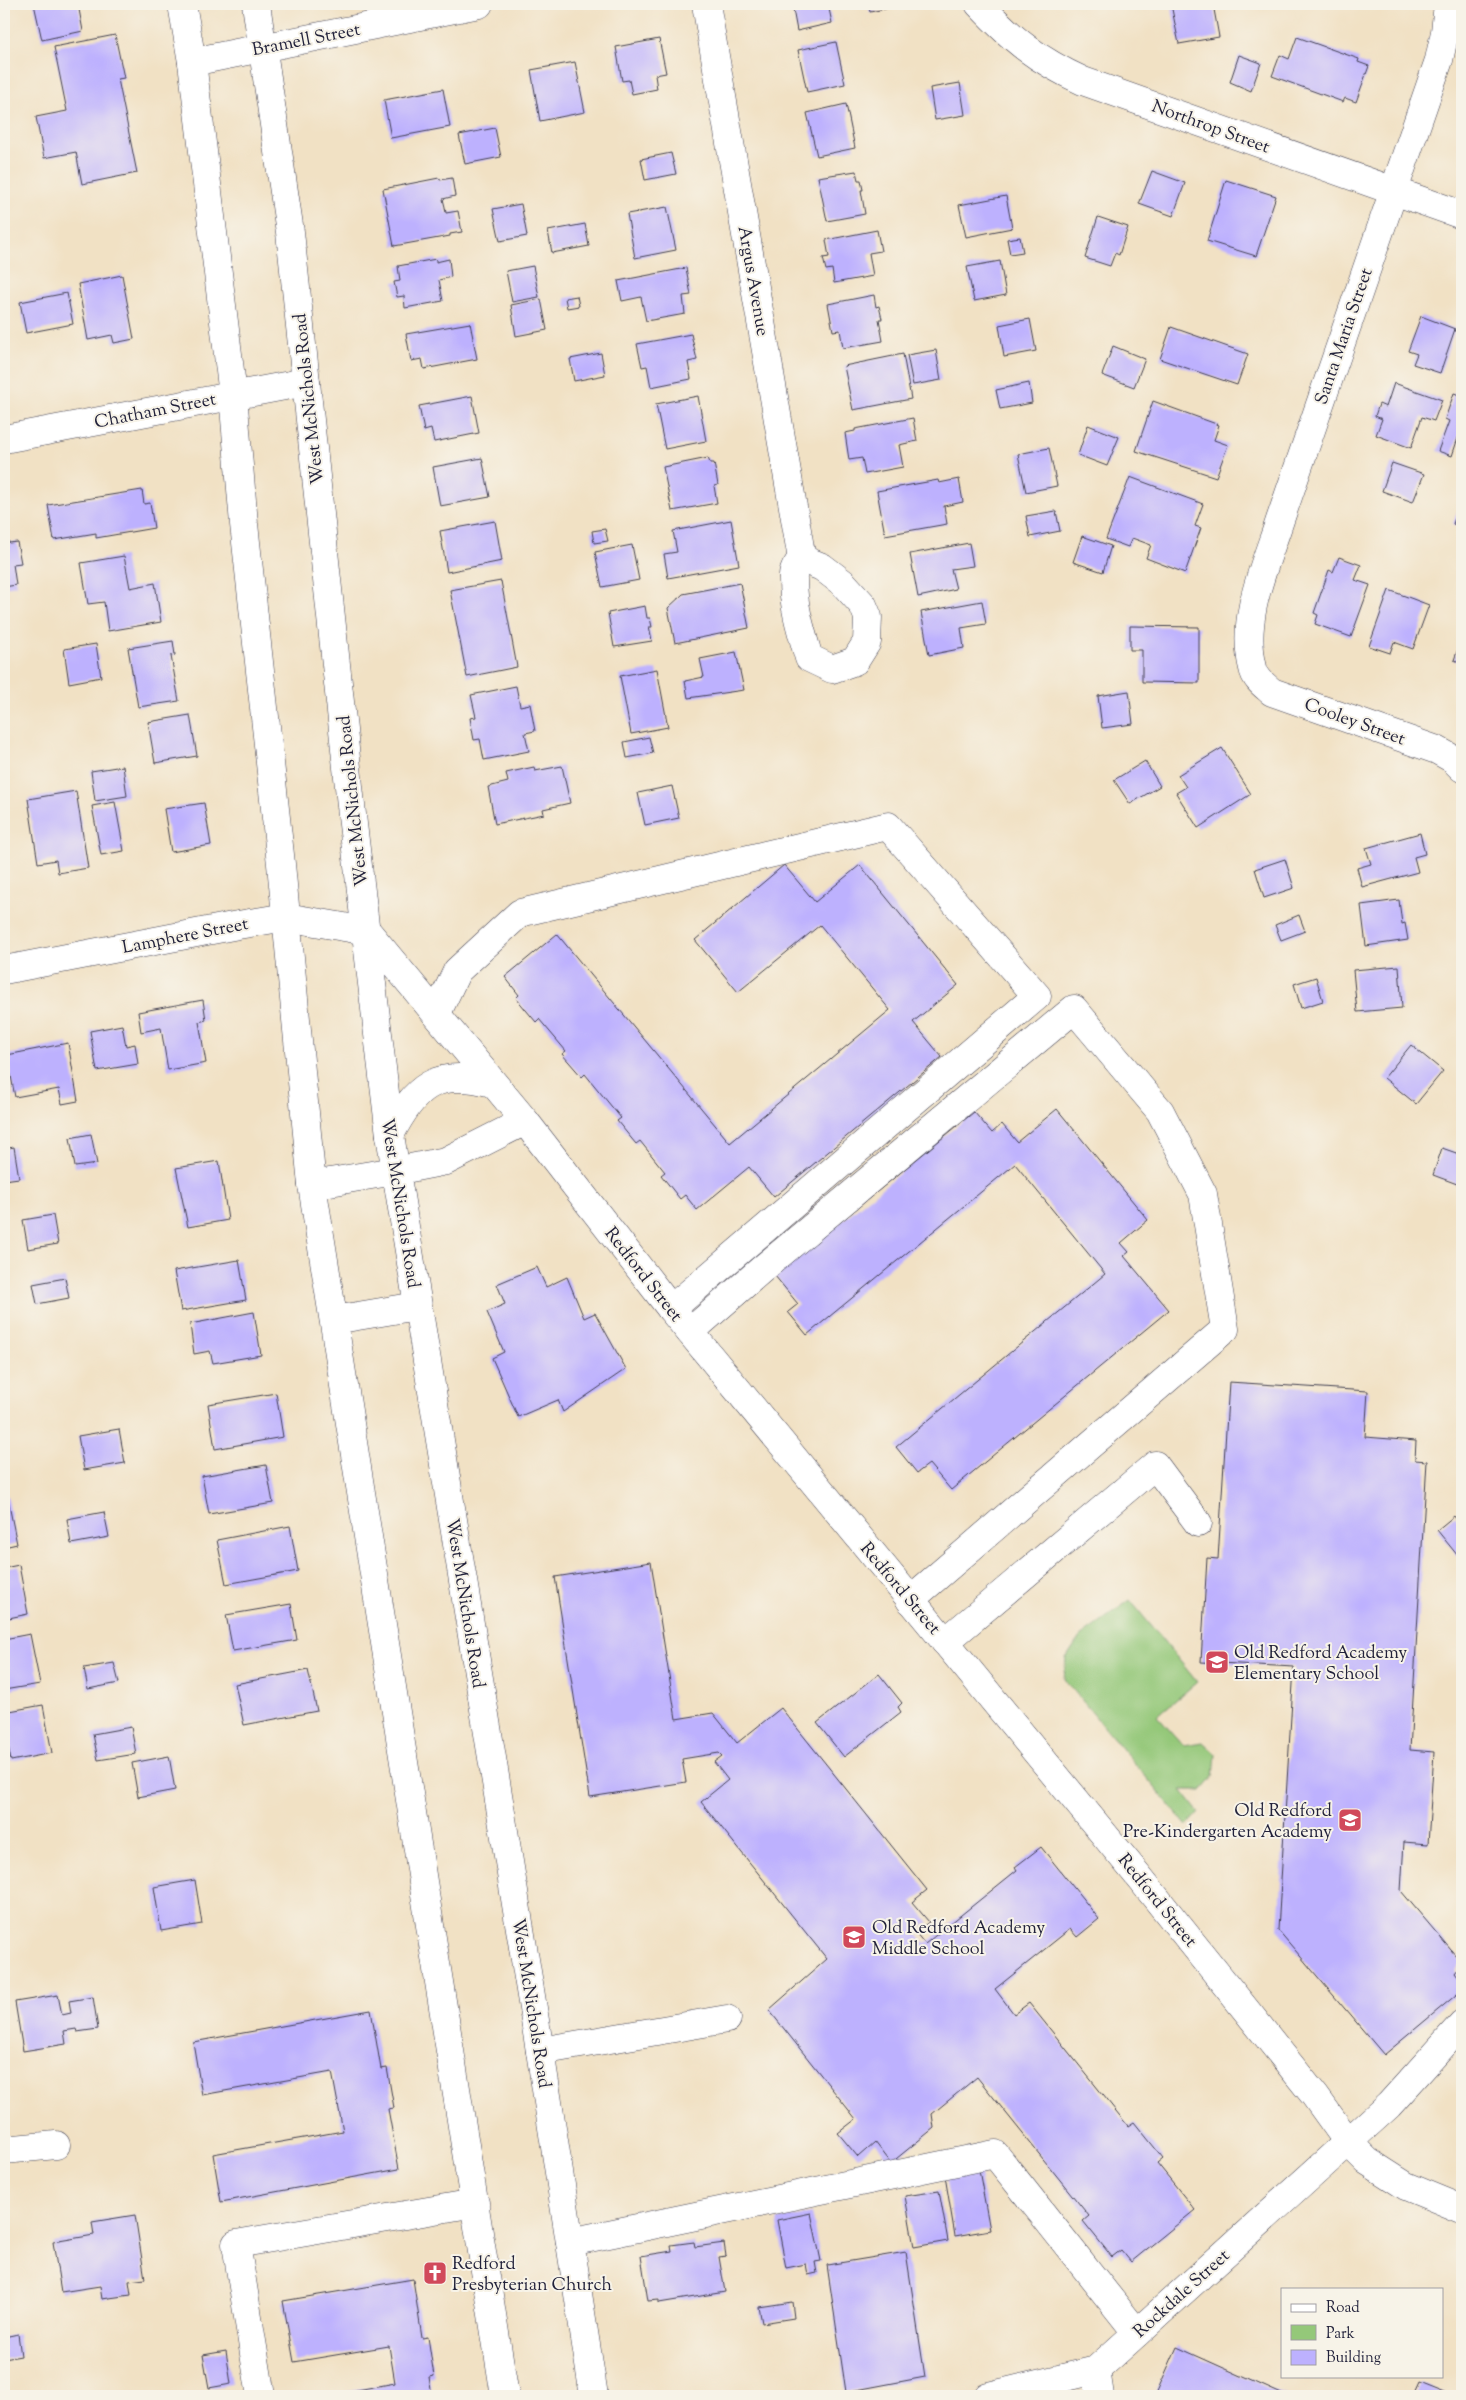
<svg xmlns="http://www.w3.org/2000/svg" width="1466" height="2400" font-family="'Sorts Mill Goudy',serif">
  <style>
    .green { fill: #94c879; stroke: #5b755a }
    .building { fill: #bdb1fe }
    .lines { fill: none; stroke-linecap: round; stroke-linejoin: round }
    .minor-casing { stroke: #413f50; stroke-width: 29 }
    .major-casing { stroke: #413f50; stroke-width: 29 }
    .minor { stroke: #fff; stroke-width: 28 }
    .major { stroke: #fff; stroke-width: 28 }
    .labels { text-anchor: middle; stroke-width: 4; stroke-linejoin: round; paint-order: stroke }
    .street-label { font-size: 18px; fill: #22223b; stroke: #f7f3e8 }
    .poi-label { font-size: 18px; fill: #22223b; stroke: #f7f3e8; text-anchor: start }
  </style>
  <rect width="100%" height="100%" fill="#f7f3e8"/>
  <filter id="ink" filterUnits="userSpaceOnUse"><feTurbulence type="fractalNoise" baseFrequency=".02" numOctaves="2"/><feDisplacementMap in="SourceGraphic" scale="10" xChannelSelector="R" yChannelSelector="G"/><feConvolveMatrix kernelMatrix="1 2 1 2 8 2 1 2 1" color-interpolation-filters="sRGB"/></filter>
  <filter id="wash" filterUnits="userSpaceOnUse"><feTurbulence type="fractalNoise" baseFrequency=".0096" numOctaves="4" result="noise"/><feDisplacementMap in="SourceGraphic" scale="20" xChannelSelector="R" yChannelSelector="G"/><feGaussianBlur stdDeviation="1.12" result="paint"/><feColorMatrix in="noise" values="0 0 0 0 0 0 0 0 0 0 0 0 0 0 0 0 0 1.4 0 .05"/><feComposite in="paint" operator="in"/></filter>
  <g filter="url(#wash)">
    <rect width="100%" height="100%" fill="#f1e1c4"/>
    <path class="green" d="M1130 1600 1197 1682 1157 1716 1183 1745 1203 1742 1216 1754 1214 1776 1202 1790H1181L1199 1813 1187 1826 1064 1679 1066 1658 1080 1637Z"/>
    <g id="blocks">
      <g class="building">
        <path d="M34 4H78L83 31 42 40Z"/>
        <path d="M792 4H828L832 23 797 31Z"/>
        <path d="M868 4H904V5L870 12Z"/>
        <path d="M1171 4H1213L1219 37 1179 44Z"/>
        <path d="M115 35 124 78 118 79 137 173 82 184 76 152 44 158 36 117 67 111 54 47Z"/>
        <path d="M1297 37 1359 59 1358 62 1369 66 1356 102 1345 98 1343 102 1272 76 1280 55 1289 59Z"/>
        <path d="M659 39 666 73 655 75 657 89 632 94 629 80 622 81 616 47Z"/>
        <path d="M836 42 845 84 807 92 798 50Z"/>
        <path d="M1239 55 1261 63 1251 91 1230 82Z"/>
        <path d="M575 62 585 112 540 121 531 70Z"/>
        <path d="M960 83 965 115 935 120 930 88Z"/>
        <path d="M443 89 450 127 391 138 384 100Z"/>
        <path d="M846 104 855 148 817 156 807 113Z"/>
        <path d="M495 128 501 157 465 164 459 135Z"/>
        <path d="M671 153 676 174 645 180 641 159Z"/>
        <path d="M856 171 858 180H861L863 190H861L865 214 827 221 818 177Z"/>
        <path d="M1152 171 1185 183 1173 216 1139 204Z"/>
        <path d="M439 178 440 180 452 178 455 196 443 199 445 207 446 213 458 211 462 232 450 234V236L394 246 383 189Z"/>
        <path d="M1226 180 1276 196 1256 256 1207 241Z"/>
        <path d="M1006 196 1012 228 966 237 959 205Z"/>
        <path d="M521 204 527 236 500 241 493 209Z"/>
        <path d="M667 207 676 250 635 258 627 214Z"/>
        <path d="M1098 217 1128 227 1119 255 1115 253 1110 266 1085 258Z"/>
        <path d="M585 224 589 246 552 253 548 231Z"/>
        <path d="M877 230 881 251 869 253 873 276 834 283 832 269 826 270 823 258 829 257 826 240Z"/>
        <path d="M1020 237 1023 252 1010 254 1007 239Z"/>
        <path d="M436 259V262L449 259 451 277 439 280 443 301 405 308 404 296 397 297 394 282 400 281 398 266Z"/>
        <path d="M1000 261 1006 295 974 301 967 267Z"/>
        <path d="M533 266 539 297 512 302 506 271Z"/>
        <path d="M686 268 691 295 683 296 685 314 646 321 641 297 622 301 618 281Z"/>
        <path d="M122 275 134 339 114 343 112 335 88 340 78 284Z"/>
        <path d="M67 293 73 324 26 333 20 302Z"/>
        <path d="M874 295 876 307 879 306 882 319H879L883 341 843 348 840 330 833 331 828 304Z"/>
        <path d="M577 296 579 306 567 308 565 298Z"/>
        <path d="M541 299 547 330 516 336 511 305Z"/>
        <path d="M1421 316 1455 329 1440 373 1413 364 1417 354 1408 351Z"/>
        <path d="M1030 319 1036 351 1004 357 999 325Z"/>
        <path d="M470 323 477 359 424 369 422 359 411 361 406 334Z"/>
        <path d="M1171 327 1248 354 1237 385 1160 359Z"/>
        <path d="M691 334 697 360 688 362 691 379 651 387 647 366 642 367 637 344Z"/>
        <path d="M1113 346 1145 359 1134 387 1102 375Z"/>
        <path d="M936 350 941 380 913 385 907 355Z"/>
        <path d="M601 353 605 375 574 381 570 359Z"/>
        <path d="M903 354 911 399 853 410 844 366Z"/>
        <path d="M1029 383 1032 403 1000 409 996 390Z"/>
        <path d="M1394 383 1442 400 1434 421 1422 417 1411 448 1376 435 1382 419 1375 416 1379 404 1386 407Z"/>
        <path d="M1454 393 1462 396V426L1452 456 1438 451 1449 421 1445 419Z"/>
        <path d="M472 396 479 433 434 442 431 429 424 431 419 406Z"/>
        <path d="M698 396 706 441 665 449 656 404Z"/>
        <path d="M1153 401 1219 425 1214 440 1228 445 1216 477 1136 451Z"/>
        <path d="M913 418 917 441 899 445 903 467 865 474 862 458 849 460 845 433 855 431V429Z"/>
        <path d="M1088 425 1119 437 1107 466 1078 455Z"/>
        <path d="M1049 448 1057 486 1026 492 1018 454Z"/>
        <path d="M482 458 490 497 440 506 433 467Z"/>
        <path d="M708 458 710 463H714L718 485 714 486 717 503 672 511 663 467Z"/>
        <path d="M1392 463 1424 474 1413 502 1382 491Z"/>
        <path d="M1130 477 1203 504 1195 526 1201 528 1185 573 1146 558 1151 545 1132 538 1128 547 1106 539Z"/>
        <path d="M959 479 963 502 944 506 947 524 885 535 877 491 938 480 939 483Z"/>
        <path d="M142 490 144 504 150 503 154 528 96 538V533L54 540 48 505Z"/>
        <path d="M1462 498V527L1453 524Z"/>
        <path d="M1056 511 1060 531 1030 537 1026 516Z"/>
        <path d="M4 520 9 543 17 542 21 563 13 564 16 585 4 587Z"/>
        <path d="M731 520 739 565 668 578 664 554 677 552 673 531Z"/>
        <path d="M495 521 502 561 447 572 440 531Z"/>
        <path d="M605 529 608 541 594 543 592 531Z"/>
        <path d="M1082 536 1111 546 1103 572 1073 562Z"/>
        <path d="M969 543 973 566 951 569 956 589 918 597 910 554Z"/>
        <path d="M632 545 639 580 602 587 595 552Z"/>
        <path d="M124 556 130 588 155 583 161 622 108 631 104 602 88 604 81 563Z"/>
        <path d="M1339 557 1361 565 1355 580 1370 585 1351 637 1315 624 1318 615 1314 613 1329 570 1333 572Z"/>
        <path d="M501 581 517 667 467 677 450 590Z"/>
        <path d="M740 583 749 628 675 643 668 608 683 594Z"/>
        <path d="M1389 590 1429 605 1413 649 1394 642 1390 653 1369 646Z"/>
        <path d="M982 601 986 624 961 628 964 648 929 655 921 612Z"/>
        <path d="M645 606 647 618H650L652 627H649L652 641 614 647 608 613Z"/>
        <path d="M1130 626 1199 627V683L1142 682V650H1130Z"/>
        <path d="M1462 638V663L1454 660Z"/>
        <path d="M173 641 175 655 171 656 179 701 138 707 128 648Z"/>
        <path d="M96 644 101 677 69 683 64 649Z"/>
        <path d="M736 652 744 690 688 698 685 681 704 677 700 659Z"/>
        <path d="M657 669 668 727 631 734 620 676Z"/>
        <path d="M516 686 520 706 530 704 535 731 525 733 529 751 484 760 480 739 474 740 470 718 476 717 471 695Z"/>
        <path d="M1129 691 1133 724 1102 728 1098 696Z"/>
        <path d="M190 715 197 756 155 763 148 722Z"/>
        <path d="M649 737 653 753 627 758 624 742Z"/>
        <path d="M1222 748 1251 794 1198 828 1176 793 1186 787 1178 775Z"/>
        <path d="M1145 761 1160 786 1130 804 1114 780Z"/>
        <path d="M123 766 127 796 95 801 91 771Z"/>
        <path d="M562 766 570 803 543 809 544 814 495 824 488 787 508 782 506 773 534 767 535 771Z"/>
        <path d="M672 786 679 818 645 825 638 793Z"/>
        <path d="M76 791 88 868 58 873 56 860 38 863 28 799Z"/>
        <path d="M115 802 124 851 101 855 92 806Z"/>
        <path d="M204 803 211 845 171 852 164 809Z"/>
        <path d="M1420 833 1425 854 1414 857 1418 872 1362 887 1357 868 1371 864 1366 848Z"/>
        <path d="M1285 859 1294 888 1264 898 1255 869Z"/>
        <path d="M784 865 815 902 860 865 958 985 913 1022 942 1057 774 1197 749 1167 697 1210 685 1195 680 1199 661 1175 665 1172 640 1141 636 1144 617 1121 621 1118 585 1074 582 1077 562 1054 566 1051 539 1019 536 1022 516 998 519 995 505 977 557 934 730 1143 890 1010 820 925 738 992 695 940Z"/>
        <path d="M1399 900 1402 924 1405 923 1408 940 1366 946 1361 905Z"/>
        <path d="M1299 915 1305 931 1281 940 1275 925Z"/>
        <path d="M1399 966 1402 1008 1357 1012 1353 970Z"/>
        <path d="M1316 977 1323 1001 1301 1008 1294 984Z"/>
        <path d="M203 1000 206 1020 199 1022 206 1063 168 1070 161 1028 141 1032 138 1012Z"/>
        <path d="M122 1025 126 1046 135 1044 138 1064 97 1071 90 1031Z"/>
        <path d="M68 1043 78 1101 62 1104 59 1089 15 1097 7 1055Z"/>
        <path d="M1411 1045 1443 1071 1416 1104 1384 1078Z"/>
        <path d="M1057 1109 1148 1220 1121 1243 1129 1252 1124 1256 1169 1310 951 1490 929 1464 917 1473 896 1447 1105 1274 1015 1164 807 1335 788 1312 798 1304 775 1276 974 1112 992 1133 1002 1124 1017 1142Z"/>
        <path d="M91 1134 97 1164 75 1167 70 1138Z"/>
        <path d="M14 1147 19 1178 4 1180V1149Z"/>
        <path d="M1442 1148 1462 1155V1168L1457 1184 1433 1175Z"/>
        <path d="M219 1161 228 1220 188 1227 176 1168Z"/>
        <path d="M53 1215 58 1244 28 1249 23 1220Z"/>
        <path d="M239 1260 246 1300 181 1311 174 1271Z"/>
        <path d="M537 1267 546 1287 567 1277 584 1318 595 1313 626 1369 563 1412 558 1400 518 1417 492 1358 504 1352 487 1312 505 1304 497 1284Z"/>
        <path d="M65 1278 69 1298 37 1304 33 1284Z"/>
        <path d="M254 1312 261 1355 213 1363 210 1351 194 1354 190 1324Z"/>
        <path d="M1229 1382 1368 1391 1365 1437 1416 1441 1415 1460 1427 1461 1410 1750 1434 1752 1428 1844 1404 1842 1401 1891 1462 1963 1455 1972 1462 1981V1990L1384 2055 1278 1930 1294 1667 1201 1662 1207 1558 1218 1559Z"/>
        <path d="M276 1393 283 1437 215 1449 208 1404Z"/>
        <path d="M119 1429 125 1463 84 1470 78 1436Z"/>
        <path d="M266 1465 273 1503 209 1514 202 1476Z"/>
        <path d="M7 1495 17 1544 4 1547V1496Z"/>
        <path d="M104 1512 109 1537 71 1544 67 1519Z"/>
        <path d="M1454 1516 1460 1524 1462 1522V1561L1437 1530Z"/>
        <path d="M290 1526 298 1571 226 1584 217 1540Z"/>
        <path d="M651 1562 676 1719 713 1713 737 1743 781 1708 927 1890 912 1902 929 1922 915 1932 925 1944 1017 1870 1015 1867 1041 1847 1099 1919 1077 1937 1070 1929 995 1989 1014 2014 1029 2003 1128 2126 1134 2122 1163 2158 1157 2163 1195 2210 1131 2262 1121 2250 1112 2257 1083 2221 1089 2216 977 2077 932 2114 934 2128 891 2163 875 2142 858 2157 838 2133 856 2119 769 2010 827 1959 701 1802 728 1780 714 1762 722 1756 719 1753 682 1759 686 1782 590 1797 555 1577Z"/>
        <path d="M19 1565 28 1614 4 1619V1568Z"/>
        <path d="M291 1604 297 1640 233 1651 226 1615Z"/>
        <path d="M30 1634 40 1684 4 1690V1639Z"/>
        <path d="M114 1663 119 1683 88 1689 84 1668Z"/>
        <path d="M308 1670 317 1711 244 1725 235 1684Z"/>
        <path d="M879 1674 902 1703 898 1707 901 1712 844 1757 817 1723Z"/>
        <path d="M43 1705 52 1753 11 1761 4 1725V1712Z"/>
        <path d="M131 1727 136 1754 98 1760 93 1734Z"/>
        <path d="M169 1756 175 1790 138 1797 132 1763Z"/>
        <path d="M195 1880 202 1924 161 1931 154 1887Z"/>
        <path d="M58 1995 62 2015 71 2013 69 2001 93 1997 98 2029 77 2032 76 2029 64 2031 66 2044 23 2051 15 2002Z"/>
        <path d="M371 2010 381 2069 387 2068 394 2108 388 2109 399 2169 221 2202 213 2154 343 2131 332 2072 202 2095 193 2042Z"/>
        <path d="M979 2170 990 2230 955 2236 945 2176Z"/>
        <path d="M939 2191 948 2241 914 2247 905 2196Z"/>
        <path d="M811 2213 821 2261 815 2262 817 2273 808 2275 806 2264 786 2268 777 2220Z"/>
        <path d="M135 2215 145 2279 129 2281 131 2295 102 2299 100 2286 61 2292 53 2242 94 2235 92 2222Z"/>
        <path d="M694 2242 695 2247 724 2243 726 2256 719 2257 725 2292 659 2303V2300L648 2301 641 2256 672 2251 671 2245Z"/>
        <path d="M906 2252 925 2377 846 2392 827 2265Z"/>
        <path d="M413 2279 422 2338 428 2337 434 2376 429 2377 432 2396H325L395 2383 389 2346 294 2362 283 2301Z"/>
        <path d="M792 2302 794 2318 762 2323 759 2307Z"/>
        <path d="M18 2334 21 2356 4 2359V2337Z"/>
        <path d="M1177 2347 1286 2396H1155Z"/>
        <path d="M226 2351 231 2384 209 2388 203 2355Z"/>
        <path d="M1419 2383 1449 2395 1448 2396H1413Z"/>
      </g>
    </g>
  </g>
  <g filter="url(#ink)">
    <use href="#blocks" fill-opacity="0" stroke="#413f50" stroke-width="1"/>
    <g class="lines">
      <g class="minor-casing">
        <g id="minor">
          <path d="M706 4 802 559"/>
          <path d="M979 4C1013 40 1037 60 1083 81L1462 215"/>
          <path d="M1448 4 1445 32 1439 60 1280 520C1265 566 1240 618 1253 668 1255 679 1264 685 1272 692L1437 750 1453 759 1462 768"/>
          <path d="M192 62 479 4"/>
          <path d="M4 439 306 382"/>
          <path d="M802 559 822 567 843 583 863 605 868 617 867 642 855 661 832 669 809 658C802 634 793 606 793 580 792 572 797 564 802 559Z"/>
          <path d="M4 970 238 925 286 917 367 931 525 1121 671 1309 1140 1878 1315 2096 1348 2142 1367 2161 1406 2186 1462 2209"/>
          <path d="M437 1013 457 971 520 913 888 826 1037 996 671 1309"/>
          <path d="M395 1171 446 1161 525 1121"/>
          <path d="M690 1332 761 1270 1074 1009 1160 1111 1203 1194 1225 1329 910 1600"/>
          <path d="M945 1642 1155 1465 1198 1523"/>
          <path d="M540 2051 727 2019"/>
          <path d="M4 2150 56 2145"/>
          <path d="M570 2242 995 2154 1137 2333"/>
          <path d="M1096 2370 1100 2396"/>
          <path d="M261 2396 236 2244 475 2203"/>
          <path d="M988 2396 1096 2370 1389 2105 1462 2024"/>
        </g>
      </g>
      <g class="major-casing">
        <g id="major">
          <path d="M182 4 192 62 233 395 244 524 281 864 312 1185 505 2396"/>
          <path d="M256 4 290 232 353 824 390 1135 540 2051 594 2396"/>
          <path d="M390 1135C415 1086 436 1068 492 1083"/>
          <path d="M312 1185 395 1171"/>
          <path d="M334 1320 417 1306"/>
        </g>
      </g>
      <use href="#minor" class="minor"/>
      <use href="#major" class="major"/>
    </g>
  </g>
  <defs>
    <g id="school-square" transform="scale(1.25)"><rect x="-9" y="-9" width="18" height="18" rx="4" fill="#d1495b" stroke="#f7f3e8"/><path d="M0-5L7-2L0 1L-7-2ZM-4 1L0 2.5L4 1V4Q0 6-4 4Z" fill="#fff"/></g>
    <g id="church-square" transform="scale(1.25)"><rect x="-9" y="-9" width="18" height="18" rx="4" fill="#d1495b" stroke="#f7f3e8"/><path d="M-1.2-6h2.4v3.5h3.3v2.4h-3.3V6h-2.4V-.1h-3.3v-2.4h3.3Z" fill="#fff"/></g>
  </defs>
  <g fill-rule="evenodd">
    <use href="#school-square" x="1217" y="1662"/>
    <use href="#school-square" x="1350" y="1820"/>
    <use href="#school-square" x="854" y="1937"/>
    <use href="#church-square" x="435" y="2273"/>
  </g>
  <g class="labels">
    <g class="street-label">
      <text transform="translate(306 39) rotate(-11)" y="6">Bramell Street</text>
      <text transform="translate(1211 126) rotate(20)" y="6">Northrop Street</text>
      <text transform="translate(754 281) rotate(80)" y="6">Argus Avenue</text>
      <text transform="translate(1343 336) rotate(-71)" y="6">Santa Maria Street</text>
      <text transform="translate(308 399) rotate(-96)" y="6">West McNichols Road</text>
      <text transform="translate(155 410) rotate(-11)" y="6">Chatham Street</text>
      <text transform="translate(1355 721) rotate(20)" y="6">Cooley Street</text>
      <text transform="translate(352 801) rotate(-96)" y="6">West McNichols Road</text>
      <text transform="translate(185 935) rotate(-11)" y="6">Lamphere Street</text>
      <text transform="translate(401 1203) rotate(81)" y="6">West McNichols Road</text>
      <text transform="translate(644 1274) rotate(52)" y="6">Redford Street</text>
      <text transform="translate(901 1588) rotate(50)" y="6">Redford Street</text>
      <text transform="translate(466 1603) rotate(81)" y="6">West McNichols Road</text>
      <text transform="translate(1158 1900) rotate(51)" y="6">Redford Street</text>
      <text transform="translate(532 2003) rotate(81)" y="6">West McNichols Road</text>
      <text transform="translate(1181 2293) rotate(-42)" y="6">Rockdale Street</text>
    </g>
    <g class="poi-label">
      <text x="1234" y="1658">Old Redford Academy<tspan x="1234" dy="21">Elementary School</tspan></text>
      <text x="1332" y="1816" text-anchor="end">Old Redford<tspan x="1332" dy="21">Pre-Kindergarten Academy</tspan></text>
      <text x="872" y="1933">Old Redford Academy<tspan x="872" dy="21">Middle School</tspan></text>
      <text x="452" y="2269">Redford<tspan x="452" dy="21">Presbyterian Church</tspan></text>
    </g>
  </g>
  <rect width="1466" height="2400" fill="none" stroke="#f7f3e8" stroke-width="20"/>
  <rect x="1281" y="2288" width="162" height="90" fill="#f7f3e8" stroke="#a29fa3"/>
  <rect x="1291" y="2304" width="25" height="8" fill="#ffffff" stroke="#a29fa3"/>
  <text x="1326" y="2312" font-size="15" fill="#22223b">Road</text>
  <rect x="1291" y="2325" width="25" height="15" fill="#94c879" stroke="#a29fa3"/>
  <text x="1326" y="2338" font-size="15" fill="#22223b">Park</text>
  <rect x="1291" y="2350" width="25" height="15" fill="#bdb1fe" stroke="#a29fa3"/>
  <text x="1326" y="2362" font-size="15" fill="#22223b">Building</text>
</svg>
